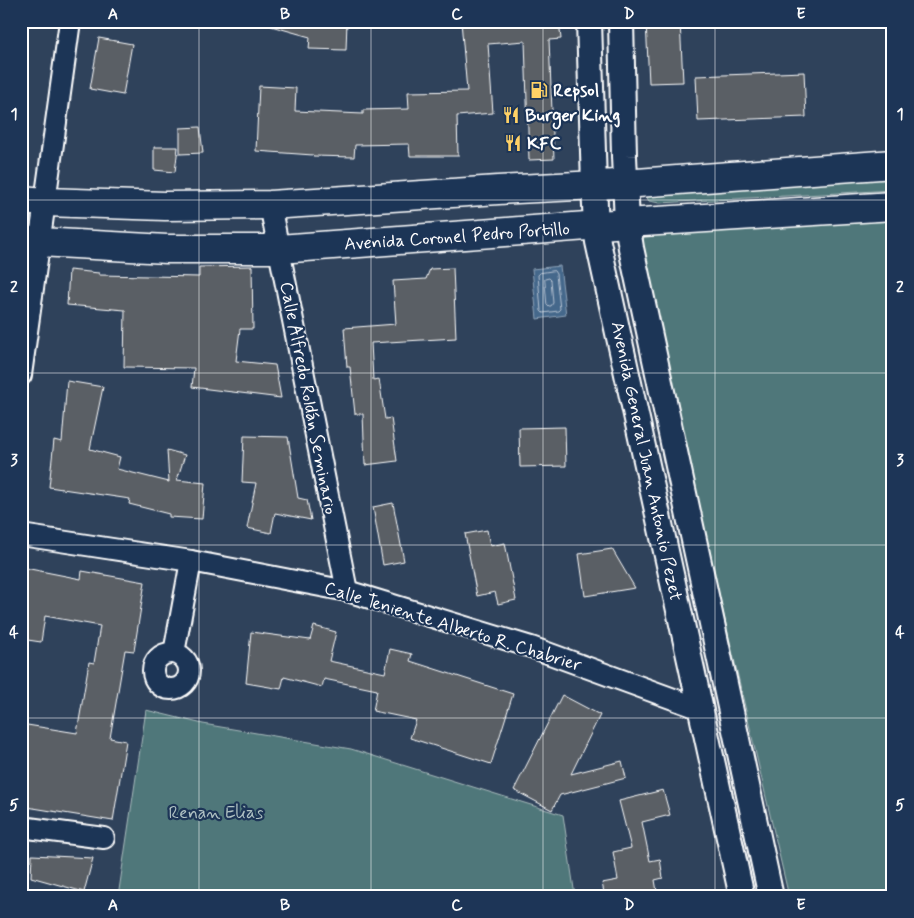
<svg xmlns="http://www.w3.org/2000/svg" width="914" height="918" font-family="Mynerve,sans-serif">
  <style>
    .green { fill: #50777a; stroke: #a8bbbc }
    .water { fill: #45678b; stroke: #8fa4b9 }
    .lines { fill: none; stroke-linecap: round; stroke-linejoin: round }
    .shore { stroke: #b5c2d1; stroke-width: 1 }
    .building { fill: #5a5f65; stroke: #fff }
    .minor-casing { stroke: #fff; stroke-width: 24 }
    .tertiary-casing { stroke: #fff; stroke-width: 28 }
    .secondary-casing { stroke: #fff; stroke-width: 31 }
    .minor { stroke: #1d3557; stroke-width: 20 }
    .tertiary { stroke: #1d3557; stroke-width: 24 }
    .secondary { stroke: #1d3557; stroke-width: 28 }
    .grid { fill: none; stroke: #fff; stroke-width: 1; stroke-opacity: 0.55 }
    .labels { text-anchor: middle; stroke-width: 4.5; stroke-linejoin: round; paint-order: stroke }
    .poi-label { font-size: 18px; font-weight: bold; fill: #fff; stroke: #1d3557; text-anchor: start }
    .street-label { font-size: 18px; fill: #fff; stroke: #1d3557 }
    .park-label { font-size: 18px; fill: #b0c2c3; stroke: #1d3557 }
    .neatline { fill: none; stroke: #fff; stroke-width: 2 }
    .grid-label { font-size: 16px; text-anchor: middle; font-weight: bold; fill: #fff }
  </style>
  <rect width="100%" height="100%" fill="#2f425b"/>
  <filter id="ink" filterUnits="userSpaceOnUse"><feTurbulence type="fractalNoise" baseFrequency=".02" numOctaves="2"/><feDisplacementMap in="SourceGraphic" scale="10" xChannelSelector="R" yChannelSelector="G"/><feConvolveMatrix kernelMatrix="1 2 1 2 8 2 1 2 1" color-interpolation-filters="sRGB"/></filter>
  <g filter="url(#ink)">
    <g class="green">
      <path d="M893 174V190L660 203 649 201 645 195Z"/>
      <path d="M893 218V897H789L639 248 647 231Z"/>
      <path d="M146 710 203 724 351 749 563 815 575 896 567 897H118Z"/>
    </g>
    <path class="water" d="M560 266 566 315 537 319 532 269Z"/>
    <g class="lines">
      <g class="shore">
        <path d="M554 271 556 274 560 309 558 311 543 313 541 311 538 275 540 273Z"/>
        <path d="M545 279 549 278 551 280 553 303 551 306H549L547 304Z"/>
      </g>
    </g>
    <g class="building">
      <path d="M271 21H347L346 50 309 49 310 37 271 26Z"/>
      <path d="M461 21H559L561 39 549 40 554 159 529 160 525 41 488 44 493 113 457 116 458 156H410L409 144 355 145 354 157 313 156V155L256 151 259 86 296 88 295 111 363 114V110L409 109 408 92 467 91Z"/>
      <path d="M646 21H680L683 82 649 83Z"/>
      <path d="M99 38 132 44 123 95 90 89Z"/>
      <path d="M804 72 806 117 698 121 696 76Z"/>
      <path d="M200 127 203 153 180 154V128Z"/>
      <path d="M154 147H178L175 172 154 170Z"/>
      <path d="M252 266 253 329H240L236 361 275 365 281 398 192 387 194 368 124 367 125 310 67 305 69 270 99 273V275L199 277V267Z"/>
      <path d="M453 268 456 338 371 343 373 380 379 379 385 419 391 418 397 461 365 465 363 414H355L350 367H347L344 328 396 324 393 281 426 279 430 269Z"/>
      <path d="M67 381 103 387 90 449 120 457 117 469 169 482 167 450 185 455 177 480 205 483 202 519 169 517V514L129 504 130 499 49 487 54 440 62 442Z"/>
      <path d="M565 427 566 466 520 467 519 428Z"/>
      <path d="M244 436 288 437 298 498 307 500 311 520 275 513 271 533 247 528 256 483 242 482Z"/>
      <path d="M393 503 404 561 383 565 373 507Z"/>
      <path d="M487 530 490 546 505 543 516 600 498 604 495 592 477 596 465 534Z"/>
      <path d="M612 549 635 588 585 596 579 554Z"/>
      <path d="M25 568 81 579 82 571 145 582 134 651 125 650 110 738 126 741 113 821 21 806V724L77 733 89 662 94 663 100 626 45 616 41 642 21 639V600Z"/>
      <path d="M314 626 336 632 329 661 385 673 390 649 412 654 410 661 513 694 491 764 410 738 416 720 373 711 377 690 324 679 322 687 284 677 281 689 246 683 251 632 310 640Z"/>
      <path d="M562 695 600 715 571 774 622 761 626 778 560 795 552 810 514 790Z"/>
      <path d="M663 790 670 815 642 822 650 861 660 859 663 878 655 880 658 897H605L602 883 618 880 613 852 631 848 619 801Z"/>
      <path d="M32 855 93 858 84 892 31 877Z"/>
    </g>
    <g class="lines">
      <g class="minor-casing">
        <g id="minor">
          <path d="M270 205 347 591"/>
          <path d="M21 375 70 21"/>
          <path d="M21 535 191 561 347 591 531 647 701 709"/>
          <circle cx="171" cy="671" r="18"/>
          <path d="M174 653 191 561"/>
          <path d="M21 827 104 838"/>
        </g>
      </g>
      <g class="tertiary-casing">
        <g id="tertiary">
          <path d="M589 21 594 185 596 226 598 242 742 897"/>
          <path d="M621 21 624 156 627 223 631 248 771 897"/>
        </g>
      </g>
      <g class="secondary-casing">
        <g id="secondary">
          <path d="M21 200 45 202 165 206 270 205 498 190 637 183 893 164"/>
          <path d="M21 240 39 242 167 249H279L627 223 893 206"/>
        </g>
      </g>
      <use href="#minor" class="minor"/>
      <use href="#tertiary" class="tertiary"/>
      <use href="#secondary" class="secondary"/>
    </g>
  </g>
  <path class="grid" d="M199 21V897M371 21V897M543 21V897M715 21V897M21 200H893M21 373H893M21 545H893M21 718H893"/>
  <defs>
    <g id="fuel-bare" transform="scale(1.35)"><path d="M-5.5-6h7V0h2V4h1.3V-2.5L3-4.5l.8-.8L6-3V5H2.5V1h-1V6h-7ZM-4.2-4.7v3.2H.2V-4.7Z" fill="#ffd166" stroke="#1d3557" stroke-width="2.5" paint-order="stroke"/></g>
    <g id="restaurant-bare" transform="scale(1.35)"><path d="M-5-6h1v4h1v-4h1v4h1v-4h1v5L-1.5 .5V6h-2V.5L-5-1ZM5-6V6H3V1.5H1.5Q1.5-4 5-6Z" fill="#ffd166" stroke="#1d3557" stroke-width="2.5" paint-order="stroke"/></g>
  </defs>
  <g fill-rule="evenodd">
    <use href="#fuel-bare" x="539" y="90"/>
    <use href="#restaurant-bare" x="511" y="115"/>
    <use href="#restaurant-bare" x="513" y="143"/>
  </g>
  <g class="labels">
    <g class="poi-label">
      <text x="553" y="96">Repsol</text>
      <text x="525" y="121">Burger King</text>
      <text x="527" y="149">KFC</text>
    </g>
    <g class="street-label">
      <text transform="translate(457 236) rotate(-4)" y="6">Avenida Coronel Pedro Portillo</text>
      <text transform="translate(309 398) rotate(79)" y="6">Calle Alfredo Roldán Seminario</text>
      <text transform="translate(647 461) rotate(78)" y="6">Avenida General Juan Antonio Pezet</text>
      <text transform="translate(453 626) rotate(17)" y="6">Calle Teniente Alberto R. Chabrier</text>
    </g>
    <g class="park-label">
      <text x="216" y="818">Renan Elias</text>
    </g>
  </g>
  <rect width="914" height="918" fill="none" stroke="#1d3557" stroke-width="55"/>
  <rect x="28" y="28" width="858" height="862" class="neatline"/>
  <g class="grid-label">
    <text x="113" y="19">A</text>
    <text x="285" y="19">B</text>
    <text x="457" y="19">C</text>
    <text x="629" y="19">D</text>
    <text x="801" y="19">E</text>
    <text x="14" y="119">1</text>
    <text x="900" y="119">1</text>
    <text x="14" y="292">2</text>
    <text x="900" y="292">2</text>
    <text x="14" y="465">3</text>
    <text x="900" y="465">3</text>
    <text x="14" y="637">4</text>
    <text x="900" y="637">4</text>
    <text x="14" y="810">5</text>
    <text x="900" y="810">5</text>
    <text x="113" y="910">A</text>
    <text x="285" y="910">B</text>
    <text x="457" y="910">C</text>
    <text x="629" y="910">D</text>
    <text x="801" y="910">E</text>
  </g>
</svg>
